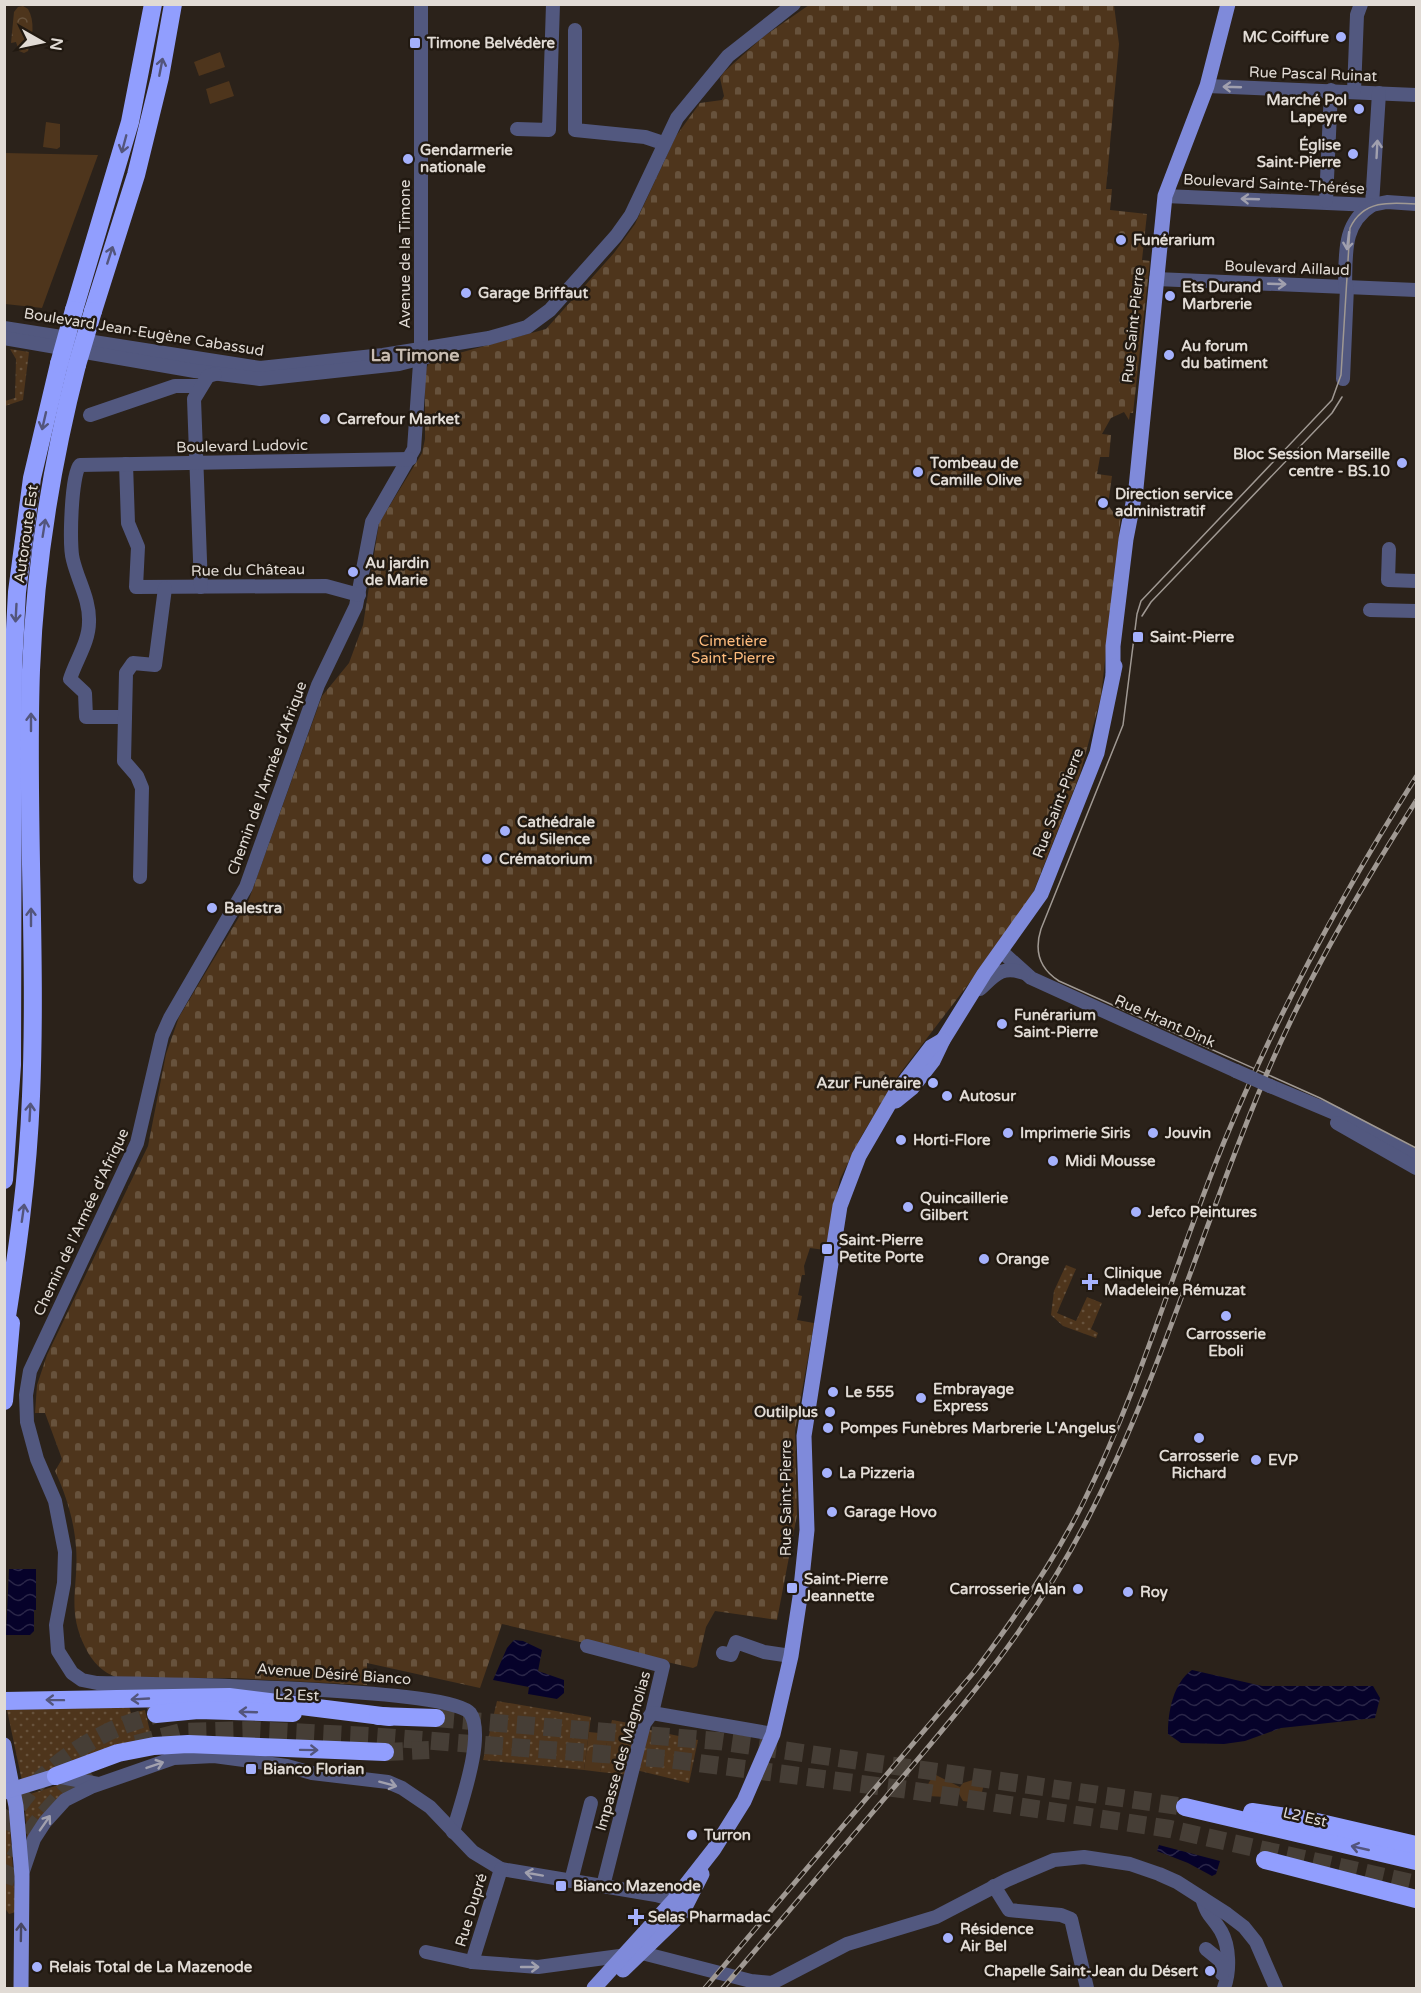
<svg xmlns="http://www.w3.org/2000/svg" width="1421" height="1993" font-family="'Varela Round',sans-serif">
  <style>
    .grass { fill: url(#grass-dots) }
    .cemetery { fill: url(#cemetery-stones) }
    .park { fill: url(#park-crowns) }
    .pitch { fill: #4e351c }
    .water { fill: url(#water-waves) }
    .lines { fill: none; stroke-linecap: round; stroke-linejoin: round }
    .highway-tunnel { stroke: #463e36; stroke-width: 18; stroke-dasharray: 18 9; stroke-linecap: butt }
    .minor { stroke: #52587f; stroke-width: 14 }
    .major { stroke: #7f8ada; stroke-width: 15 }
    .highway { stroke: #919efe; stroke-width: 18 }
    .tram { stroke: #a09993; stroke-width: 1.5 }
    .rail-casing { stroke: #a09993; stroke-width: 5 }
    .rail { stroke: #211911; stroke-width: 3; stroke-dasharray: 9; stroke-linecap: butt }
    .minor-bridge { stroke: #52587f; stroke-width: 14 }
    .highway-bridge { stroke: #919efe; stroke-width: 18 }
    .oneway { stroke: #53557c }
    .oneway2 { stroke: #a1a0ae }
    .oneway3 { stroke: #474661 }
    .poi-dot { fill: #a5b1fc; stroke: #211911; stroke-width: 2 }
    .labels { text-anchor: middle; stroke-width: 5; stroke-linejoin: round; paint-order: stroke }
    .poi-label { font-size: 15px; font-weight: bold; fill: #e1dbd5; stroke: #211911; text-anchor: start }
    .street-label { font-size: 15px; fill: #e1dbd5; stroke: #211911 }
    .park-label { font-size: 15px; fill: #fdbb7d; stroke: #211911 }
    .quarter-label { font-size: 18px; font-weight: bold; fill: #c9bdb2; stroke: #211911 }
  </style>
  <defs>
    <pattern id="grass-dots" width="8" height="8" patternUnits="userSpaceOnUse" patternTransform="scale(1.5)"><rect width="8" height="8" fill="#4e351c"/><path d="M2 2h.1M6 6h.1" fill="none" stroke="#67523c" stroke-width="1.8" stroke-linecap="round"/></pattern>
    <pattern id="cemetery-stones" width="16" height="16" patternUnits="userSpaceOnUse" patternTransform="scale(1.5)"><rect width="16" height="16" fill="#4e351c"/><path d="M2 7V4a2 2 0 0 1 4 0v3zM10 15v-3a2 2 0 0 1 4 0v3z" fill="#67523c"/></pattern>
    <pattern id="park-crowns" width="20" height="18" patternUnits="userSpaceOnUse" patternTransform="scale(1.5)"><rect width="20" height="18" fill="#4e351c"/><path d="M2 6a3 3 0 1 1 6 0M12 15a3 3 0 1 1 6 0" fill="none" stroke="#67523c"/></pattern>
    <pattern id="water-waves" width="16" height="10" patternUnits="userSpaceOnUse" patternTransform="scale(1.5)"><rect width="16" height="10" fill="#06022a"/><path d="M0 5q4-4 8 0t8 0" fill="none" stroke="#2a2648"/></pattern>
  </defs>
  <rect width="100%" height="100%" fill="#2b221a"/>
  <g class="grass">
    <path d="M10 349 29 352 23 400 5 406V401L15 398 16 359Z"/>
    <path d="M1066 1265 1076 1269 1057 1313 1076 1321 1087 1297 1102 1303 1091 1329 1098 1333 1096 1338 1063 1326 1051 1315 1054 1291Z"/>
    <path d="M497 1701 591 1717 584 1770 483 1760Z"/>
    <path d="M129 1706 131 1713 145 1710 152 1740 22 1781 7 1710Z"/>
    <path d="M612 1720 640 1725 630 1775 600 1772Z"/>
    <path d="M645 1729 698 1740 689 1783 636 1770Z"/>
    <path d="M77 1784 85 1785 28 1847 24 1798 27 1795 58 1785Z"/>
    <path d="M6 1811 9 1814 16 1912 9 1914 5 1908Z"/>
  </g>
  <path class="cemetery" d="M809 5H1114L1119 44 1106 189H1112L1110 210 1147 214 1142 260 1150 261 1133 413H1130L1129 420 1124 412 1111 418 1102 434 1111 435 1109 457H1100L1097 474 1112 476 1108 505 1113 512 1121 515 1101 697 1080 774 1031 898 1022 914 898 1076 862 1135 840 1179 825 1250 810 1248 804 1266 805 1275H802L798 1295 802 1296 797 1320 814 1323 795 1431 797 1515 777 1620 715 1611 706 1627 697 1666 693 1668 502 1624 480 1688 367 1663V1685L232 1678H118C102 1672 93 1663 85 1647 66 1608 79 1587 76 1547 74 1520 66 1495 55 1471L62 1459 45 1413H35L37 1385 47 1355 148 1146 166 1054 179 1017 248 902 322 696 349 663 363 625 379 523 422 453 425 439V371L430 361 546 329 614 253 635 224 676 136 700 103 722 100 724 96 720 78 724 72 763 37Z"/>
  <g class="park">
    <path d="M23 6 28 9C35 21 33 38 28 51L24 53 19 51 16 42 11 43 14 12 18 7Z"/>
    <path d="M589 1732 609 1734 600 1772 584 1770Z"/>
  </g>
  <g class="pitch">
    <path d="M220 52 225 67 199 76 194 62Z"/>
    <path d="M229 81 234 96 210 104 206 89Z"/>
    <path d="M46 122 60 124V147L57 149 43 147Z"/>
    <path d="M5 153 98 155 42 308 5 304Z"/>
    <path d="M936 1775 960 1787 963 1783 979 1778 984 1784 981 1796 971 1802 963 1801 959 1794 948 1790 944 1797 928 1796C926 1786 928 1781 936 1775Z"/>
  </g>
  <g class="water">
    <path d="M9 1569H36V1610H34V1631L30 1635H6Z"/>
    <path d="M514 1640 523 1641 542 1650 538 1671 564 1680V1693L557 1699 528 1694 529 1687 493 1680 507 1648Z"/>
    <path d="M1192 1670 1262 1686H1373L1380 1698 1375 1718 1281 1728 1245 1741 1224 1744 1181 1743 1168 1734C1168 1712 1173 1683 1192 1670Z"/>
    <path d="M1159 1845 1220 1861 1216 1874 1212 1876 1188 1863 1157 1851Z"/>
  </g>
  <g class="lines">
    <g class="highway-tunnel">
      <path d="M436 1718 718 1741 1185 1807"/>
      <path d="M136 1744 181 1732 252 1730 369 1736 667 1759 909 1790 1170 1829 1416 1884"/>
      <path d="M385 1752 429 1750"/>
      <path d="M4 1829C26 1786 65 1753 108 1732 123 1724 141 1720 156 1714"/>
      <path d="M4 1883C20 1836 53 1802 88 1770"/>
    </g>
    <g class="minor">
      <path d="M421 4V349L414 449 372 522 356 606 318 685 246 887 170 1018 162 1036 137 1143 30 1371 26 1395 27 1422 37 1459 55 1501 65 1552 64 1583 56 1625 58 1651 72 1673 82 1680 97 1683C146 1684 451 1687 470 1713 486 1735 460 1806 453 1832"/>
      <path d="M575 30V130L645 137 663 143"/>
      <path d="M1207 86 1416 95"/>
      <path d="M1354 91 1357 15 1361 4"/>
      <path d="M517 129 549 130 553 4"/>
      <path d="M1165 196 1372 205 1387 202 1416 204"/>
      <path d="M1326 201 1331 90"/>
      <path d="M1372 205 1379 93"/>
      <path d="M1156 279 1416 290"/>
      <path d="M1345 287C1346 255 1342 224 1372 205"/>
      <path d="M4 328 260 368 383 355 489 338 527 327 550 310 616 236 631 215 677 118 728 56 794 4"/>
      <path d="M4 338 195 371 260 379 399 364 450 351"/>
      <path d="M1343 379 1347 287"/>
      <path d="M90 415 175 386H200"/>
      <path d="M126 464 128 523 138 547 136 587 326 586 359 595"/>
      <path d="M1389 549 1388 580 1416 581"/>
      <path d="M201 587 194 399 208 376 215 374"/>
      <path d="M1370 610 1416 611"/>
      <path d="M125 717H86L85 693 70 679C76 660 89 642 89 622 90 600 78 581 73 560 69 547 71 474 80 465L410 459"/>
      <path d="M140 877 142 788 137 776 124 761 126 673 133 663 155 665 165 588"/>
      <path d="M1001 951 1031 978 1236 1071"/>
      <path d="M980 989C995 975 1002 965 1024 973"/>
      <path d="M1270 1086 1337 1114 1416 1157"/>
      <path d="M1337 1123 1416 1168"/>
      <path d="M587 1646 663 1666 652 1713 644 1724 603 1886"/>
      <path d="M723 1653 731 1655 736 1642 764 1652 791 1656"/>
      <path d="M652 1713 773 1734"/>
      <path d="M56 1776 98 1784"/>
      <path d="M22 1874 34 1839 45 1822 65 1800 91 1787 174 1758 214 1756 287 1766 312 1773 388 1782 402 1788 430 1807 473 1852 501 1869 656 1895 674 1900 678 1907"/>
      <path d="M571 1881 591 1803"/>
      <path d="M994 1886 1009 1910 1061 1915 1071 1919 1087 1988"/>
      <path d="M1202 1898C1208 1918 1212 1916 1221 1931 1230 1947 1230 1972 1224 1988"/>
      <path d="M1206 1949 1222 1962V1974"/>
      <path d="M426 1952 472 1962 538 1967 642 1953 751 1981 772 1983 847 1944 936 1917 1007 1880 1054 1860 1084 1857 1130 1864 1159 1874 1177 1882 1227 1914 1244 1927 1256 1942 1276 1988"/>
      <path d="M472 1962 501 1869"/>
    </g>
    <g class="major">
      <path d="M1113 674V646L1126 539 1136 488 1165 196 1207 86 1228 4"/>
      <path d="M896 1101 912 1088 933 1061 943 1040 984 974 1041 894 1097 753 1115 666"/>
      <path d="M4 1745 16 1806 22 1876 21 1988"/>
      <path d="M4 1792 56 1776"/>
      <path d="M623 1970 682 1913 702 1874"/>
      <path d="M594 1988 674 1900 714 1849 744 1801 773 1734 791 1656 800 1597 807 1530 804 1436 840 1206 859 1156 895 1094 931 1047 943 1040"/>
    </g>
    <g class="highway">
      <path d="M74 310 130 122 153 4"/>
      <path d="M93 311 136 175 160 77 173 4"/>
      <path d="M4 1180 12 1065 13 667 17 592 32 478 59 364"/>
      <path d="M4 1335C17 1255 28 1177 31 1096 37 955 26 812 31 670 35 567 51 466 77 365"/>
      <path d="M4 1401 11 1323"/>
      <path d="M4 1701 229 1697 390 1717"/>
      <path d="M156 1714 198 1710 293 1713"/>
      <path d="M378 1716 436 1718"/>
      <path d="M56 1776 118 1753 154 1746 188 1744 385 1752"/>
      <path d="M1185 1807 1416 1861"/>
      <path d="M1252 1812 1308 1820 1416 1845"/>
      <path d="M1265 1860 1416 1899"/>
    </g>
    <g class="tram">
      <path d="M1416 204C1390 202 1363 200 1350 228L1341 375 1332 400 1141 601 1137 614 1123 725 1041 929C1034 951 1040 969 1059 981L1320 1098 1416 1148"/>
      <path d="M1142 616 1151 602 1332 413 1342 397"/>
    </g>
    <g class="rail-casing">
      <g id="rail">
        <path d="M705 1988 974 1672C1014 1619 1053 1563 1083 1503 1141 1387 1175 1262 1224 1142 1277 1014 1342 894 1416 777"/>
        <path d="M723 1988C779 1923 834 1858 890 1792 963 1707 1034 1623 1086 1522 1156 1388 1198 1241 1255 1102 1297 996 1355 897 1416 801"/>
      </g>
    </g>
    <use href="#rail" class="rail"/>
    <path class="minor-bridge" d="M1236 1071 1270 1086"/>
    <g class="highway-bridge">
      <path d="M59 364 74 310"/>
      <path d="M77 365 93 311"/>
    </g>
  </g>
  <defs><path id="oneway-shaft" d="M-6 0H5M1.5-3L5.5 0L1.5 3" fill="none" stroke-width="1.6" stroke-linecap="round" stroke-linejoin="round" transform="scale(1.5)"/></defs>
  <g class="oneway">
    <use href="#oneway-shaft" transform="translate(161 67) rotate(-79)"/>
    <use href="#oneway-shaft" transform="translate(124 144) rotate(105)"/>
    <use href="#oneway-shaft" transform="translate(110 255) rotate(-72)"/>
    <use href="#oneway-shaft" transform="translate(44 421) rotate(103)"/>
    <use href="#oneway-shaft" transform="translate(44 528) rotate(-81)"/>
    <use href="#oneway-shaft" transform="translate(16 613) rotate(93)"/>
    <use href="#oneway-shaft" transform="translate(31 722) rotate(-90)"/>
    <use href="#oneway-shaft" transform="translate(31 917) rotate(-90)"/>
    <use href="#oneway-shaft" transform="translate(30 1112) rotate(-87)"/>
    <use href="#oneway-shaft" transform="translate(23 1213) rotate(-82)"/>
    <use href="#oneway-shaft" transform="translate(140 1699) rotate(177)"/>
    <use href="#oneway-shaft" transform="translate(55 1700) rotate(-179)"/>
    <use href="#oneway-shaft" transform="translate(248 1712) rotate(-178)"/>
    <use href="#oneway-shaft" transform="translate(309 1750) rotate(1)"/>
    <use href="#oneway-shaft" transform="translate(1360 1848) rotate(-167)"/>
  </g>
  <g class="oneway2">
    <use href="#oneway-shaft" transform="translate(1232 87) rotate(-178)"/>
    <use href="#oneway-shaft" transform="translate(1377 149) rotate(-87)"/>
    <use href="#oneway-shaft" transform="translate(1250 199) rotate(-178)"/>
    <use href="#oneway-shaft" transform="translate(1348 241) rotate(97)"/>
    <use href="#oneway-shaft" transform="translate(1277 284) rotate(2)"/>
    <use href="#oneway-shaft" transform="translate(155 1765) rotate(-19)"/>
    <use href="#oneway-shaft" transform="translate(388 1784) rotate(15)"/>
    <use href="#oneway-shaft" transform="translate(45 1823) rotate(-55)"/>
    <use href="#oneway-shaft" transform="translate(534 1874) rotate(-170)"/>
    <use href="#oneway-shaft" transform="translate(530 1967)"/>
  </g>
  <use class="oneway3" href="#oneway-shaft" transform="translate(21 1932) rotate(-89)"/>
  <g class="poi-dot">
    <circle cx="1341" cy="37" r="6"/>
    <rect x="409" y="37" width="12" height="12" rx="3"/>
    <circle cx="1359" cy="109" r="6"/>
    <circle cx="1353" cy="154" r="6"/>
    <circle cx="408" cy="159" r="6"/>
    <circle cx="1121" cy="240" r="6"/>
    <circle cx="466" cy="293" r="6"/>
    <circle cx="1170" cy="296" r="6"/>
    <circle cx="1169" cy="355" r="6"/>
    <circle cx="325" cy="419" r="6"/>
    <circle cx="1402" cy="463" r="6"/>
    <circle cx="918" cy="472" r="6"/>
    <circle cx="1103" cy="503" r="6"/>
    <circle cx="353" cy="572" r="6"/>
    <rect x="1132" y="631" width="12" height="12" rx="3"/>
    <circle cx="505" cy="831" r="6"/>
    <circle cx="487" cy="859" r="6"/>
    <circle cx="212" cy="908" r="6"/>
    <circle cx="1002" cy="1024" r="6"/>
    <circle cx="933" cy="1083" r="6"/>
    <circle cx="947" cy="1096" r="6"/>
    <circle cx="1008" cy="1133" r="6"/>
    <circle cx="1153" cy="1133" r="6"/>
    <circle cx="901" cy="1140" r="6"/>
    <circle cx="1053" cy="1161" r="6"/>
    <circle cx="908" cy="1207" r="6"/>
    <circle cx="1136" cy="1212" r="6"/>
    <rect x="821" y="1243" width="12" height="12" rx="3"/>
    <circle cx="984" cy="1259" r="6"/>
    <path d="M1087 1273h6v6h6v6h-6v6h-6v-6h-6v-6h6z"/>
    <circle cx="1226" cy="1316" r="6"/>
    <circle cx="833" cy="1392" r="6"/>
    <circle cx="921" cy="1398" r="6"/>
    <circle cx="830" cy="1412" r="6"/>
    <circle cx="828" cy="1428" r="6"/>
    <circle cx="1199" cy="1438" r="6"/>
    <circle cx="1256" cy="1460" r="6"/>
    <circle cx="827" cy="1473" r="6"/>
    <circle cx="832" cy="1512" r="6"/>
    <rect x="786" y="1582" width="12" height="12" rx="3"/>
    <circle cx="1078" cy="1589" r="6"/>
    <circle cx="1128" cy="1592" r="6"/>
    <rect x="245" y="1763" width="12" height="12" rx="3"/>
    <circle cx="692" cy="1835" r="6"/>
    <rect x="555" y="1880" width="12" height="12" rx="3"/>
    <path d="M633 1908h6v6h6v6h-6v6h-6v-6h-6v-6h6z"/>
    <circle cx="948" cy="1938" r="6"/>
    <circle cx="37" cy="1967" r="6"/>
    <circle cx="1210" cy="1971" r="6"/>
  </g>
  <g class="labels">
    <g class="poi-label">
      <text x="1329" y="42" text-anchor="end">MC Coiffure</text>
      <text x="427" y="48">Timone Belvédère</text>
      <text x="1347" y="105" text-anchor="end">Marché Pol<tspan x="1347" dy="17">Lapeyre</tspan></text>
      <text x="1341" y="150" text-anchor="end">Église<tspan x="1341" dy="17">Saint-Pierre</tspan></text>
      <text x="420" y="155">Gendarmerie<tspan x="420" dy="17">nationale</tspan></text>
      <text x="1133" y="245">Funérarium</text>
      <text x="1182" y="292">Ets Durand<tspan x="1182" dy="17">Marbrerie</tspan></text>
      <text x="478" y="298">Garage Briffaut</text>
      <text x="1181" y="351">Au forum<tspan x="1181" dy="17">du batiment</tspan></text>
      <text x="337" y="424">Carrefour Market</text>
      <text x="1390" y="459" text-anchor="end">Bloc Session Marseille<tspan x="1390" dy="17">centre - BS.10</tspan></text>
      <text x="930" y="468">Tombeau de<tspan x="930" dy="17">Camille Olive</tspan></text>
      <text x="1115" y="499">Direction service<tspan x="1115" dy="17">administratif</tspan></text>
      <text x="365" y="568">Au jardin<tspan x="365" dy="17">de Marie</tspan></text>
      <text x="1150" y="642">Saint-Pierre</text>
      <text x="517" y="827">Cathédrale<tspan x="517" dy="17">du Silence</tspan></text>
      <text x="499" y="864">Crématorium</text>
      <text x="224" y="913">Balestra</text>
      <text x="1014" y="1020">Funérarium<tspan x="1014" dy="17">Saint-Pierre</tspan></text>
      <text x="921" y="1088" text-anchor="end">Azur Funéraire</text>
      <text x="959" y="1101">Autosur</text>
      <text x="1020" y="1138">Imprimerie Siris</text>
      <text x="1165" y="1138">Jouvin</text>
      <text x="913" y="1145">Horti-Flore</text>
      <text x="1065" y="1166">Midi Mousse</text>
      <text x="920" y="1203">Quincaillerie<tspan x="920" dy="17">Gilbert</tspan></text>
      <text x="1148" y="1217">Jefco Peintures</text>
      <text x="839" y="1245">Saint-Pierre<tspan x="839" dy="17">Petite Porte</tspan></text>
      <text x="996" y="1264">Orange</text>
      <text x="1104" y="1278">Clinique<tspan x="1104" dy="17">Madeleine Rémuzat</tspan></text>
      <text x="1226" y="1339" text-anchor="middle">Carrosserie<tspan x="1226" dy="17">Eboli</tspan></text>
      <text x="933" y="1394">Embrayage<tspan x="933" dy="17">Express</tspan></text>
      <text x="845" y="1397">Le 555</text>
      <text x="818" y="1417" text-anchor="end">Outilplus</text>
      <text x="840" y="1433">Pompes Funèbres Marbrerie L'Angelus</text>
      <text x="1199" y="1461" text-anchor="middle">Carrosserie<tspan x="1199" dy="17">Richard</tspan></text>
      <text x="1268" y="1465">EVP</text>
      <text x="839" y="1478">La Pizzeria</text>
      <text x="844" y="1517">Garage Hovo</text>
      <text x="804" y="1584">Saint-Pierre<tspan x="804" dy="17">Jeannette</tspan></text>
      <text x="1066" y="1594" text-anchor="end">Carrosserie Alan</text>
      <text x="1140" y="1597">Roy</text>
      <text x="263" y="1774">Bianco Florian</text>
      <text x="704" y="1840">Turron</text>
      <text x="573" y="1891">Bianco Mazenode</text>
      <text x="648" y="1922">Selas Pharmadac</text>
      <text x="960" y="1934">Résidence<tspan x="960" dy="17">Air Bel</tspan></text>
      <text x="49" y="1972">Relais Total de La Mazenode</text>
      <text x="1198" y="1976" text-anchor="end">Chapelle Saint-Jean du Désert</text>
    </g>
    <g class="street-label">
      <text transform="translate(1313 74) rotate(2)" y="5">Rue Pascal Ruinat</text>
      <text transform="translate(1274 184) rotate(3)" y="5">Boulevard Sainte-Thérése</text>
      <text transform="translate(405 254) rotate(-90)" y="5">Avenue de la Timone</text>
      <text transform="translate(1287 268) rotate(2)" y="5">Boulevard Aillaud</text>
      <text transform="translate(1133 325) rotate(-84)" y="5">Rue Saint-Pierre</text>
      <text transform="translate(144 332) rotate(9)" y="5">Boulevard Jean-Eugène Cabassud</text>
      <text transform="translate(242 446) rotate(-1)" y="5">Boulevard Ludovic</text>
      <text transform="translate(26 534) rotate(-82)" y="5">Autoroute Est</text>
      <text transform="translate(248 570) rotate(-1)" y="5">Rue du Château</text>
      <text transform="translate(267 778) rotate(-70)" y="5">Chemin de l'Armée d'Afrique</text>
      <text transform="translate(1058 803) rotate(-69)" y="5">Rue Saint-Pierre</text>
      <text transform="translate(1165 1021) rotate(24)" y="5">Rue Hrant Dink</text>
      <text transform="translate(81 1222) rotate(-65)" y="5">Chemin de l'Armée d'Afrique</text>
      <text transform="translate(786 1498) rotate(-90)" y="5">Rue Saint-Pierre</text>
      <text transform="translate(334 1674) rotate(4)" y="5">Avenue Désiré Bianco</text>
      <text transform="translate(297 1695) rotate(2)" y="5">L2 Est</text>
      <text transform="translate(623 1751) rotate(-74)" y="5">Impasse des Magnolias</text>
      <text transform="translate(1305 1817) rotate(13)" y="5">L2 Est</text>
      <text transform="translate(471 1910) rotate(-73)" y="5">Rue Dupré</text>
    </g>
    <g class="park-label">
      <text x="733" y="646">Cimetière<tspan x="733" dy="17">Saint-Pierre</tspan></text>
    </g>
    <g class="quarter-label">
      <text x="415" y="361">La Timone</text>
    </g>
  </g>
  <rect width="1421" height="1993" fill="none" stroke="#e1dbd5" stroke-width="12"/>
  <g transform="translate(42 42) rotate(99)" stroke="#211911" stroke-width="4.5" paint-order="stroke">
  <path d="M0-4.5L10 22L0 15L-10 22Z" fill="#e1dbd5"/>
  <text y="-9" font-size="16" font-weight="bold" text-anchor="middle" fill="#e1dbd5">N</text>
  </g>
</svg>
